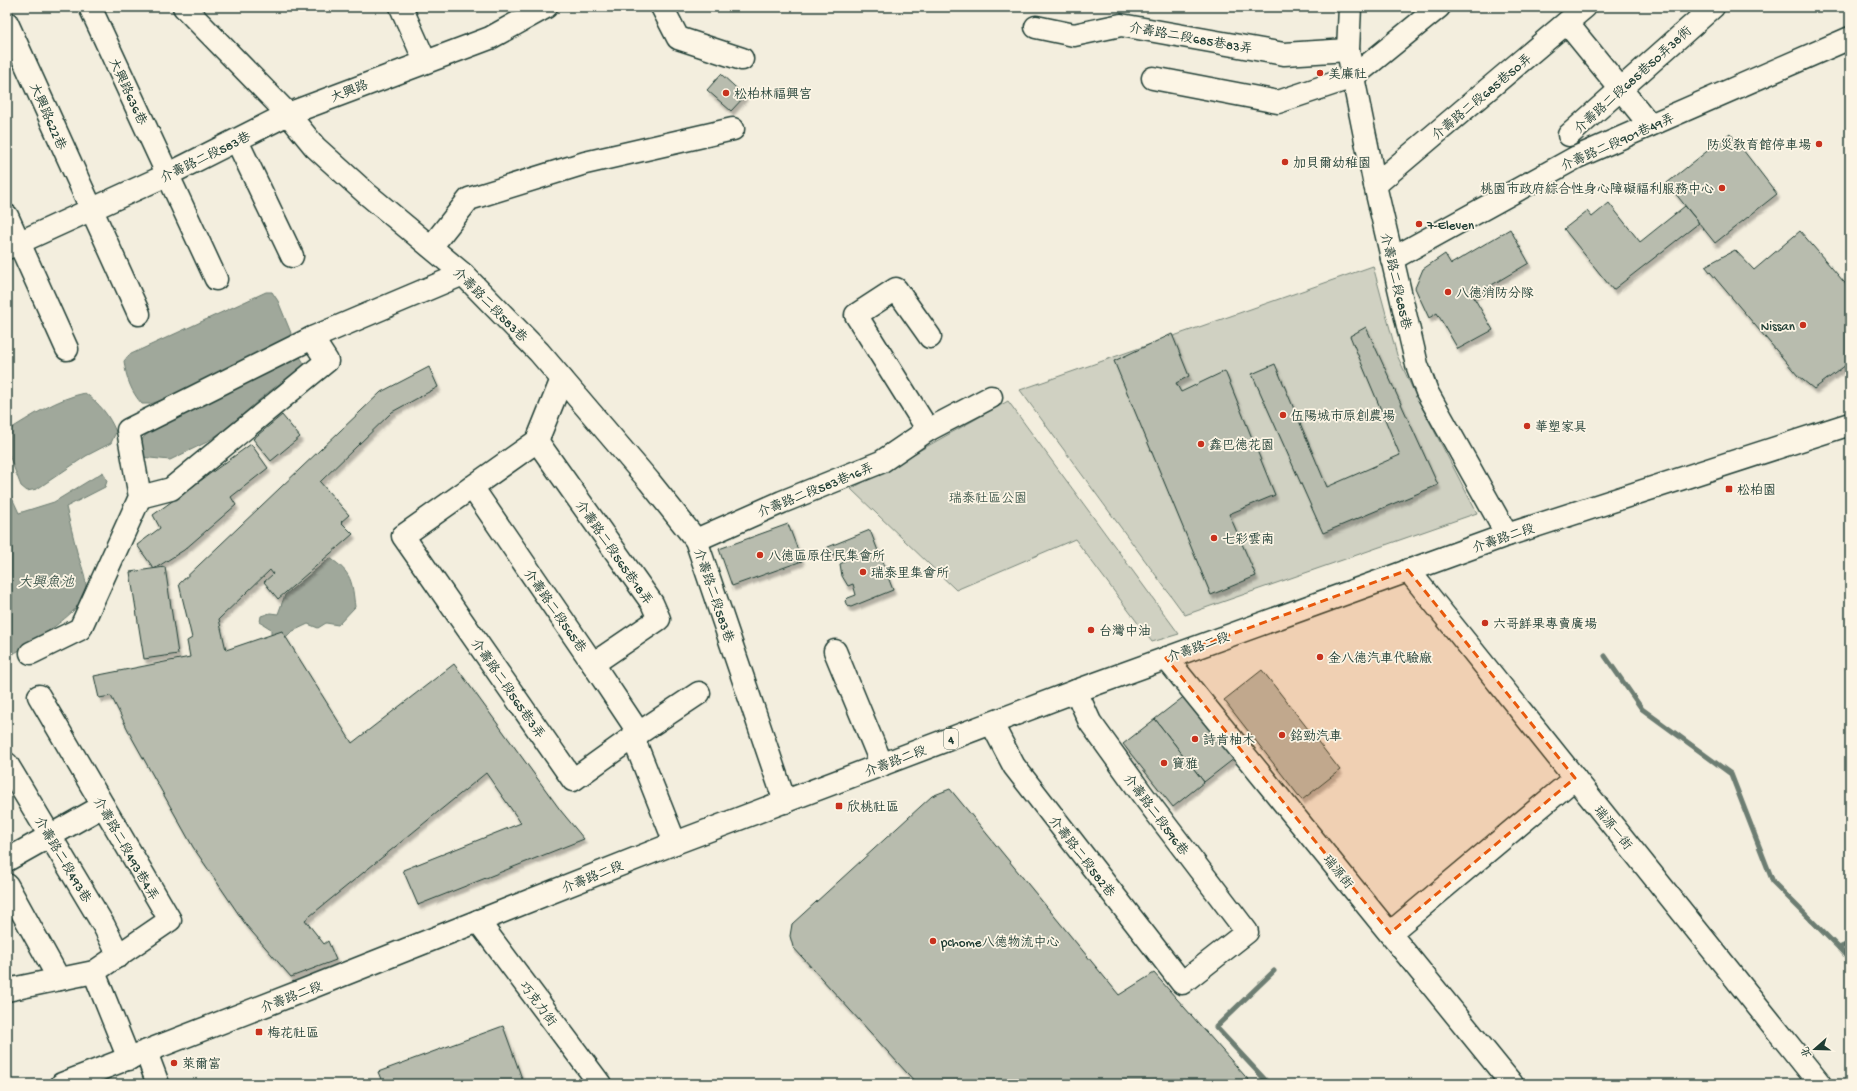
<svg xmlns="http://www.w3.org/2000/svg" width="1857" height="1091" font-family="'Gochi Hand','LXGW WenKai TC',sans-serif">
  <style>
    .green { fill: #d0d1c2; stroke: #78877b }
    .water { fill: #a0a89b; stroke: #6c7d72 }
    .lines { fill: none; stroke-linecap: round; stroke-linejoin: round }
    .stream { stroke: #6c7d72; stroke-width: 5 }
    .building { fill: #b8bcae; stroke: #1f3d34; filter: url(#shadow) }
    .minor-casing { stroke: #1f3d34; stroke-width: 25 }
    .major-casing { stroke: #1f3d34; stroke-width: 25 }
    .minor { stroke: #fcf5e5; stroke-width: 22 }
    .major { stroke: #fcf5e5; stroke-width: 22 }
    .marked { fill: #e8590c; fill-opacity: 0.2; stroke: #e8590c; stroke-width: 3; stroke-dasharray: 8 5; stroke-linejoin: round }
    .poi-dot { fill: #c8321e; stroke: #fcf5e5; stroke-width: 1.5 }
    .labels { text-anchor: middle; stroke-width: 3.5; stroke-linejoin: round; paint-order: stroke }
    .shield { fill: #fcf5e5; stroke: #617469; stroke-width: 1 }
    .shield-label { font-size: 12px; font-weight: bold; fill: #1f3d34 }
    .street-label { font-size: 13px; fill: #1f3d34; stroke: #fcf5e5 }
    .poi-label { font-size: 13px; fill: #1f3d34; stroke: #fcf5e5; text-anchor: start }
    .park-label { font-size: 13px; fill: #425b50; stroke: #fcf5e5 }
    .water-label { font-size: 14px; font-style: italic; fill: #465d53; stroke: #fcf5e5 }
  </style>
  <defs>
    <filter id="shadow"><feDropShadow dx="2.5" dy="4.5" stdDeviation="1" flood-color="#0004"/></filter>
  </defs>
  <rect width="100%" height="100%" fill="#f3eede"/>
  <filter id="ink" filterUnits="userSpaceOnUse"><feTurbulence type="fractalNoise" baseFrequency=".025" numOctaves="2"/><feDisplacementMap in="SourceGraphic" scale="8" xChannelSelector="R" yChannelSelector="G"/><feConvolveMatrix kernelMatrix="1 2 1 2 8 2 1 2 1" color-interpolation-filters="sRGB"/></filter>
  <g filter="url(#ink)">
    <g class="green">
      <path d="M1373 266 1397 355 1415 394 1477 513 1185 615 1020 390Z"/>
      <path d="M1008 401 1179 634 1152 642 1075 539 956 590 851 489Z"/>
    </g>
    <g class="water">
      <path d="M266 292H272L278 301 291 333 288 340 177 395 150 404H142C131 392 126 377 124 361L129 355Z"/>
      <path d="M299 355 305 365 266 394 225 430 205 443 170 460 140 457 137 448 143 438 154 428Z"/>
      <path d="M85 393C100 404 109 415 116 432L111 443 86 456 37 489 27 491 21 486 7 450V431C32 416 56 399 85 393Z"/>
      <path d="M103 472 107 481 105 487 66 507C70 522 73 537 77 552 81 565 87 578 86 591 83 613 25 646 7 658V487L19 513 54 502Z"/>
      <path d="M330 558C352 573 352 581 355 607L338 625 326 623 318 628 308 624 291 632 285 638 271 636V629L260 622 261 616 270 613 278 614 285 595Z"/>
    </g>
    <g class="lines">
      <g class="stream">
        <path d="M1605 656 1642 709 1731 774 1773 882 1839 948"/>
        <path d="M1850 943 1839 948 1850 960"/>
        <path d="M1269 1084 1216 1027 1274 971"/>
      </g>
    </g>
    <g class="building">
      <path d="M721 74 745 96 731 111 707 90Z"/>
      <path d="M1730 133 1777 194 1715 243 1667 183Z"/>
      <path d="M1609 203 1640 242 1685 206 1699 223 1613 290 1564 229 1587 211 1592 217Z"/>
      <path d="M1510 229 1529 263 1473 296 1493 330 1458 349 1437 313 1429 318 1415 288 1423 269 1445 254 1451 264Z"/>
      <path d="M1800 231 1850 289V362L1814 389 1798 376 1705 266 1735 250 1754 270Z"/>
      <path d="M1366 327 1438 485 1323 533 1252 374 1275 364 1327 487 1400 455 1350 336Z"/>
      <path d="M1172 334 1189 376 1176 383 1181 392 1225 371 1275 495 1229 514 1256 576 1211 595 1114 361Z"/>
      <path d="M429 367 438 387 392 412 320 482 349 515 341 522 353 534 278 599 264 582 273 574 270 570 219 619 226 650 282 631 352 743 454 664 561 811 584 839 418 905 403 870 521 823 486 773 305 920 324 944 328 941 336 960 291 977 246 925 193 847 132 738 111 696 99 698 94 676 190 657 187 641 192 638 179 584 381 392Z"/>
      <path d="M282 415 300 437 271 461 253 439Z"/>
      <path d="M251 444 268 468 231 497 236 505 184 550 154 569 137 545 160 528 153 515Z"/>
      <path d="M788 524 802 561 732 586 719 549Z"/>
      <path d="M870 530 893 590 851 607 847 606 845 601 848 598 856 595 853 584 848 586 842 576 840 564 844 562 840 552 831 555 827 552 826 550 828 547Z"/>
      <path d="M165 567 178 654 144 659 130 572Z"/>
      <path d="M1262 670 1340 770 1302 800 1224 700Z"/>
      <path d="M1186 695 1235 758 1204 782 1155 719Z"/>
      <path d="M1155 719 1204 782 1173 807 1123 744Z"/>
      <path d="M950 789 1119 995 1154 973 1252 1084H917L793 947 790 936 792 924 932 796Z"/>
      <path d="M503 1026 524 1084H383L378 1072Z"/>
    </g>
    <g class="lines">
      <g class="minor-casing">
        <g id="minor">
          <path d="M90 7 216 279"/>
          <path d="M184 7 288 114 490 38 546 7"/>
          <path d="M401 7 425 61"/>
          <path d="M662 7 678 38 742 59"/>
          <path d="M1350 7 1348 50 1353 77 1375 185 1417 365 1427 392 1507 535"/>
          <path d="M7 23 139 314"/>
          <path d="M1567 23 1650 125"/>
          <path d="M1036 27 1074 35 1121 25 1284 54 1348 50"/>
          <path d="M1153 78 1278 102 1353 77 1439 7"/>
          <path d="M1569 135 1713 7"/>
          <path d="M237 141 292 256"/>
          <path d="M1375 185 1585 7"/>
          <path d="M7 216 67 349"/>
          <path d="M431 247 469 199 585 163 733 129"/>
          <path d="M7 248 167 175 288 114 315 147 367 194 463 274 539 352 649 481 696 540 785 802"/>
          <path d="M1392 259 1577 157 1850 38"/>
          <path d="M928 430 856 315 896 289 930 337"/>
          <path d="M537 441 403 536 573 780 633 737 699 693"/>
          <path d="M537 441 652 603 659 619 593 664"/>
          <path d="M537 441 562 379"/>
          <path d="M472 487 593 664 639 733"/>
          <path d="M140 497 171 489 327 361 312 338"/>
          <path d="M696 540 782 502 881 462 928 430 991 397"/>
          <path d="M1408 570 1820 1084"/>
          <path d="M835 651 882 765"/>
          <path d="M31 653 80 629 140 497 128 430 312 338 463 274"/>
          <path d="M1166 658 1512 1084"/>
          <path d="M992 724 1014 766 1182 983 1247 932 1142 794 1090 722 1076 691"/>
          <path d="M633 737 675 843"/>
          <path d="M7 764 104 926 119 956"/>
          <path d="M7 860 103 806"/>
          <path d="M7 885 59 979"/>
          <path d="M478 921 600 1084"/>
          <path d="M1390 933 1575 778"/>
          <path d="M94 972 129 1059"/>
          <path d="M7 990 94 972 170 920 39 696"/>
          <path d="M146 1052 158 1084"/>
        </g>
      </g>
      <g class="major-casing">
        <path id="major" d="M62 1084 302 991 675 843 1076 691 1507 535 1850 424"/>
      </g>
      <use href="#minor" class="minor"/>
      <use href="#major" class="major"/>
    </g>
  </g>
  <path class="marked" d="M1408 570 1575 778 1390 933 1166 658Z"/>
  <g class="poi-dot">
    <circle cx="1320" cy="73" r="4"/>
    <circle cx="726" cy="93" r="4"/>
    <circle cx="1819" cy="144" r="4"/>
    <circle cx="1285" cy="162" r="4"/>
    <circle cx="1722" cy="188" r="4"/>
    <circle cx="1419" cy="224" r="4"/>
    <circle cx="1448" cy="292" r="4"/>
    <circle cx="1803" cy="325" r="4"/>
    <circle cx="1283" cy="415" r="4"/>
    <circle cx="1527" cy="426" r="4"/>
    <circle cx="1201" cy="444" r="4"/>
    <rect x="1725" y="485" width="8" height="8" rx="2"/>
    <circle cx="1214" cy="538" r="4"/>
    <circle cx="760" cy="555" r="4"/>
    <circle cx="863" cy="572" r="4"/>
    <circle cx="1485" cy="623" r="4"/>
    <circle cx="1091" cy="630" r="4"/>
    <circle cx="1320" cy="657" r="4"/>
    <circle cx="1282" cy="735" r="4"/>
    <circle cx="1195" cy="739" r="4"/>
    <circle cx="1164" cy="763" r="4"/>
    <rect x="835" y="802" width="8" height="8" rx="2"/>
    <circle cx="933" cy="941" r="4"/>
    <rect x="255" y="1028" width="8" height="8" rx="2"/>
    <circle cx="174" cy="1063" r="4"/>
  </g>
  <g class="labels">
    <rect class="shield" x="944" y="729" width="14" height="20" rx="3"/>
    <g class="shield-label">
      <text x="951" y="743">4</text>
    </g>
    <g class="street-label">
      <text transform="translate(1191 37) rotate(10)" y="5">介壽路二段685巷83弄</text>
      <text transform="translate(1632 79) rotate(-42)" y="5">介壽路二段685巷50弄38衖</text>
      <text transform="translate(349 90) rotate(-21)" y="5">大興路</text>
      <text transform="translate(129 91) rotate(65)" y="5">大興路636巷</text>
      <text transform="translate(1481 96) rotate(-40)" y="5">介壽路二段685巷50弄</text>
      <text transform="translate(49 116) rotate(66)" y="5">大興路622巷</text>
      <text transform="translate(1617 141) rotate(-24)" y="5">介壽路二段901巷49弄</text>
      <text transform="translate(205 156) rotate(-26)" y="5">介壽路二段583巷</text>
      <text transform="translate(1397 281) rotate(77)" y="5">介壽路二段685巷</text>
      <text transform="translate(491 304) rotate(45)" y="5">介壽路二段583巷</text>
      <text transform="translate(815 489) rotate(-22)" y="5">介壽路二段583巷16弄</text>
      <text transform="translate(1503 537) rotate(-19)" y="5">介壽路二段</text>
      <text transform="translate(615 552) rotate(55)" y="5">介壽路二段565巷18弄</text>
      <text transform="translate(715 595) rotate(71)" y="5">介壽路二段583巷</text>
      <text transform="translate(556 610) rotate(55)" y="5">介壽路二段565巷</text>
      <text transform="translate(1198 646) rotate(-20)" y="5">介壽路二段</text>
      <text transform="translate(509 688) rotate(55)" y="5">介壽路二段565巷3弄</text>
      <text transform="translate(895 760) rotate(-21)" y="5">介壽路二段</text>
      <text transform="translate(1157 814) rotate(53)" y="5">介壽路二段596巷</text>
      <text transform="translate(1614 827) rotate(51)" y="5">瑞源一街</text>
      <text transform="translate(127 848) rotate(60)" y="5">介壽路二段493巷4弄</text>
      <text transform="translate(1083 856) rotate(52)" y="5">介壽路二段582巷</text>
      <text transform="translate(64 859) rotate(59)" y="5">介壽路二段493巷</text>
      <text transform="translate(1339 871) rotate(51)" y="5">瑞源街</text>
      <text transform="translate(592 876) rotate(-22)" y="5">介壽路二段</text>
      <text transform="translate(291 996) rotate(-21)" y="5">介壽路二段</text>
      <text transform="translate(539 1003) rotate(53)" y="5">巧克力街</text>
    </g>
    <g class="poi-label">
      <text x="1328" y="78">美廉社</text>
      <text x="734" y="98">松柏林福興宮</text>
      <text x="1811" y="149" text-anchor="end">防災教育館停車場</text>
      <text x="1293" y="167">加貝爾幼稚園</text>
      <text x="1714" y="193" text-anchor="end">桃園市政府綜合性身心障礙福利服務中心</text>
      <text x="1427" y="229">7-Eleven</text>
      <text x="1456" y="297">八德消防分隊</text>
      <text x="1795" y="330" text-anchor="end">Nissan</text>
      <text x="1291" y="420">伍陽城市原創農場</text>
      <text x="1535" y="431">華塑家具</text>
      <text x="1209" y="449">鑫巴德花園</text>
      <text x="1737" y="494">松柏園</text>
      <text x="1222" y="543">七彩雲南</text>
      <text x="768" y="560">八德區原住民集會所</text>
      <text x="871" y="577">瑞泰里集會所</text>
      <text x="1493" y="628">六哥鮮果專賣廣場</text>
      <text x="1099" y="635">台灣中油</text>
      <text x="1328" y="662">金八德汽車代驗廠</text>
      <text x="1290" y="740">銘勁汽車</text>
      <text x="1203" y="744">詩肯柚木</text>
      <text x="1172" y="768">寶雅</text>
      <text x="847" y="811">欣桃社區</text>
      <text x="941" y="946">pchome八德物流中心</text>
      <text x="267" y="1037">梅花社區</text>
      <text x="182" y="1068">萊爾富</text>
    </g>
    <g class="park-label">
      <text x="988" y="502">瑞泰社區公園</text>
    </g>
    <g class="water-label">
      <text x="46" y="586">大興魚池</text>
    </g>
  </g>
  <rect width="1857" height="1091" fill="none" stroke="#fcf5e5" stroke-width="24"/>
  <rect x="12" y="12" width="1833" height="1067" fill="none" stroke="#1f3d34" stroke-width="1.5" filter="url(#ink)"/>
  <g transform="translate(1815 1049) rotate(250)" stroke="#fcf5e5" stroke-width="3" paint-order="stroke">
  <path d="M0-3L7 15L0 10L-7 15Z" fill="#1f3d34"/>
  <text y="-6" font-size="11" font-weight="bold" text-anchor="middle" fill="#1f3d34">北</text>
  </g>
</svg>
